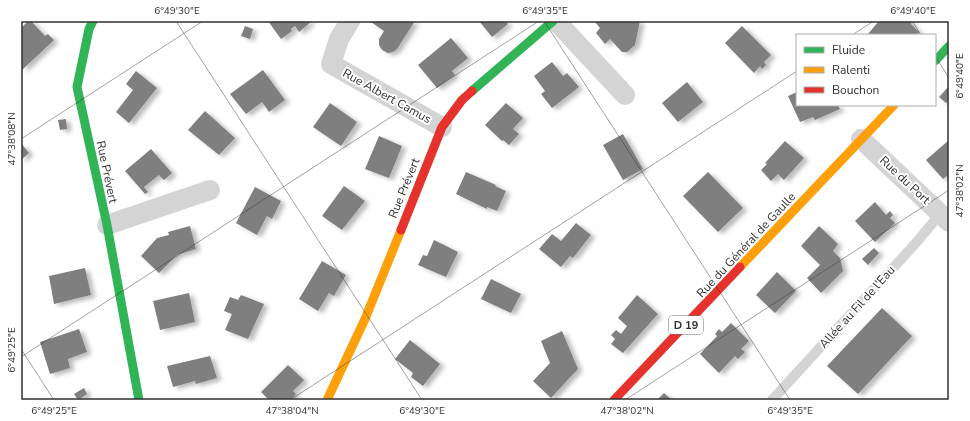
<svg xmlns="http://www.w3.org/2000/svg" width="970" height="421" font-family="'Nunito Sans',sans-serif">
  <style>
    .building { fill: #7f7f7f; filter: url(#shadow) }
    .lines { fill: none; stroke-linecap: round; stroke-linejoin: round }
    .lane { stroke: #d4d4d4; stroke-width: 10 }
    .street { stroke: #d4d4d4; stroke-width: 20 }
    .fast { stroke: #30b455; stroke-width: 9 }
    .slow { stroke: #ff9f0a; stroke-width: 9 }
    .jam { stroke: #e5322d; stroke-width: 9 }
    .ticks { fill: none; stroke: #303030; stroke-width: 1; stroke-opacity: 0.45 }
    .labels { text-anchor: middle; stroke-width: 4; stroke-linejoin: round; paint-order: stroke }
    .shield { fill: #fff; stroke: #6e6e6e; stroke-width: 1 }
    .shield-label { font-size: 11px; font-weight: bold; fill: #303030 }
    .street-label { font-size: 12px; fill: #303030; stroke: #fff }
    .neatline { fill: none; stroke: #303030; stroke-width: 1.5 }
    .ticks-label { font-size: 10px; text-anchor: middle; fill: #303030 }
  </style>
  <defs>
    <filter id="shadow"><feDropShadow dx="4.5" dy="2.5" stdDeviation="2" flood-color="#0004"/></filter>
  </defs>
  <rect width="100%" height="100%" fill="#fff"/>
  <g class="building">
    <path d="M28 21H31L45 36 48 34 54 40 22 70 21 28Z"/>
    <path d="M268 21H312L299 32 295 26 291 29 292 31 281 39Z"/>
    <path d="M372 21H415L397 49 393 52 388 53 382 50 379 45V39L384 31 371 22Z"/>
    <path d="M479 21H505L508 24 492 37Z"/>
    <path d="M596 21H640L635 45 627 52H622L610 39 605 44 596 33 600 28 595 22Z"/>
    <path d="M879 21H913L911 24 919 32 917 35H867Z"/>
    <path d="M245 26 253 29 250 39 241 36Z"/>
    <path d="M742 26 771 55 764 62 766 65 762 69 760 66 754 73 725 43Z"/>
    <path d="M451 38 468 58 452 71 455 75 437 88 418 65Z"/>
    <path d="M552 62 563 76 567 73 579 87 552 108 541 94 545 91 534 76Z"/>
    <path d="M263 70 285 100 269 112 262 102 246 114 230 94Z"/>
    <path d="M136 71 157 88 129 123 116 112 133 90 126 84Z"/>
    <path d="M687 82 703 102 678 122 662 103Z"/>
    <path d="M949 86V100L946 103 939 97Z"/>
    <path d="M797 92V105H838L840 109 815 120 813 117 800 122 788 96Z"/>
    <path d="M330 103 357 122 341 146 313 127Z"/>
    <path d="M506 103 523 118 513 129 519 134 509 145 503 140 502 141 485 125Z"/>
    <path d="M205 111 235 138 219 155 188 130Z"/>
    <path d="M66 119 67 129 60 130 58 120Z"/>
    <path d="M623 134 643 169 623 180 603 145Z"/>
    <path d="M379 136 402 146 389 178 365 169Z"/>
    <path d="M949 140V176L948 175 943 179 926 160Z"/>
    <path d="M785 141 804 158 784 180 778 174 771 181 761 170 767 164 765 163Z"/>
    <path d="M21 143 29 153 21 160Z"/>
    <path d="M151 149 172 173 164 180 159 175 144 187 148 192 145 194 125 171Z"/>
    <path d="M466 172 496 185 495 186 506 191 497 211 487 207V209L456 194Z"/>
    <path d="M708 172 743 208 718 232 683 196Z"/>
    <path d="M344 186 365 201 342 230 322 216Z"/>
    <path d="M255 187 281 201 272 219 267 216 257 235 236 223Z"/>
    <path d="M875 202 886 215 890 211 893 215 890 218 895 223 875 242 855 221Z"/>
    <path d="M576 223 591 235 573 258 570 256 561 267 539 249 552 234 561 241Z"/>
    <path d="M190 226 196 249 177 255 159 273 141 256 157 238 169 235 168 232Z"/>
    <path d="M819 226 838 244 833 251 840 258 843 271 821 293 807 278 820 265 801 246Z"/>
    <path d="M434 240 458 252 446 277 418 265 423 255 427 256Z"/>
    <path d="M874 248 879 253 868 265 862 259Z"/>
    <path d="M322 261 346 275 334 296 329 293 318 311 299 299Z"/>
    <path d="M85 268 91 295 54 304 49 276Z"/>
    <path d="M777 272 796 291 775 313 756 295Z"/>
    <path d="M491 279 521 294 511 313 481 299Z"/>
    <path d="M189 293 195 322 160 330 153 301Z"/>
    <path d="M241 295 264 304 248 339 225 330 232 314 224 311 230 297 238 300Z"/>
    <path d="M637 295 658 314 623 353 611 344 615 339 611 335 616 330 621 334 627 326 618 318Z"/>
    <path d="M882 308 912 336 858 394 827 366Z"/>
    <path d="M731 323 749 341 741 349 745 352 738 359 735 356 719 373 700 354 717 336 715 334 719 329 722 332Z"/>
    <path d="M79 329 87 352 68 359 70 368 50 374 40 342Z"/>
    <path d="M562 331 578 369 551 398 533 381 550 363 541 341Z"/>
    <path d="M410 340 440 364 423 386 411 377 413 373 395 359Z"/>
    <path d="M210 356 217 378 196 384 195 381 173 387 167 366Z"/>
    <path d="M288 365 304 380 293 391 296 394 291 400H269L261 392Z"/>
    <path d="M84 388 87 394 78 400 74 394Z"/>
    <path d="M664 393 672 400H657Z"/>
  </g>
  <g class="lines">
    <path class="lane" d="M772 400 915 244 940 214"/>
    <g class="street">
      <path d="M350 21 339 39 331 64 442 127"/>
      <path d="M556 21 625 95"/>
      <path d="M861 139 949 222"/>
      <path d="M107 225 210 190"/>
    </g>
    <g class="fast">
      <path d="M93 21 89 29 77 87 107 225 139 400"/>
      <path d="M935 61 949 46"/>
      <path d="M472 91 553 21"/>
    </g>
    <g class="slow">
      <path d="M740 267 894 105"/>
      <path d="M327 400 365 319 401 230"/>
    </g>
    <g class="jam">
      <path d="M401 230 442 127 462 100 472 91"/>
      <path d="M614 400 740 267"/>
    </g>
  </g>
  <path class="ticks" d="M176 21 422 400M544 21 790 400M912 21 921 35M852 35 874 21M935 56 949 78M21 139 203 21M21 349 54 400M21 357 539 21M290 400 797 71M625 400 949 190"/>
  <g class="labels">
    <rect class="shield" x="669" y="316" width="34" height="18" rx="3"/>
    <g class="shield-label">
      <text x="686" y="329">D 19</text>
    </g>
    <g class="street-label">
      <text transform="translate(387 96) rotate(29)" y="4">Rue Albert Camus</text>
      <text transform="translate(107 172) rotate(78)" y="4">Rue Prévert</text>
      <text transform="translate(905 180) rotate(43)" y="4">Rue du Port</text>
      <text transform="translate(404 188) rotate(-68)" y="4">Rue Prévert</text>
      <text transform="translate(746 245) rotate(-47)" y="4">Rue du Général de Gaulle</text>
      <text transform="translate(857 307) rotate(-48)" y="4">Allée au Fil de l'Eau</text>
    </g>
  </g>
  <rect width="970" height="421" fill="none" stroke="#ffffff" stroke-width="44"/>
  <rect x="796" y="34" width="140" height="72" fill="#ffffff" stroke="#acacac"/>
  <rect x="804" y="47" width="20" height="6" fill="#30b455" stroke="#acacac"/>
  <text x="832" y="54" font-size="12" fill="#303030">Fluide</text>
  <rect x="804" y="67" width="20" height="6" fill="#ff9f0a" stroke="#acacac"/>
  <text x="832" y="74" font-size="12" fill="#303030">Ralenti</text>
  <rect x="804" y="87" width="20" height="6" fill="#e5322d" stroke="#acacac"/>
  <text x="832" y="94" font-size="12" fill="#303030">Bouchon</text>
  <rect x="22" y="22" width="926" height="377" class="neatline"/>
  <g class="ticks-label">
    <text x="177" y="14">6°49'30"E</text>
    <text x="545" y="14">6°49'35"E</text>
    <text x="913" y="14">6°49'40"E</text>
    <text transform="translate(959 76) rotate(-90)" y="4">6°49'40"E</text>
    <text transform="translate(11 139) rotate(-90)" y="4">47°38'08"N</text>
    <text transform="translate(959 191) rotate(-90)" y="4">47°38'02"N</text>
    <text transform="translate(11 350) rotate(-90)" y="4">6°49'25"E</text>
    <text x="54" y="414">6°49'25"E</text>
    <text x="292" y="414">47°38'04"N</text>
    <text x="422" y="414">6°49'30"E</text>
    <text x="627" y="414">47°38'02"N</text>
    <text x="790" y="414">6°49'35"E</text>
  </g>
</svg>
